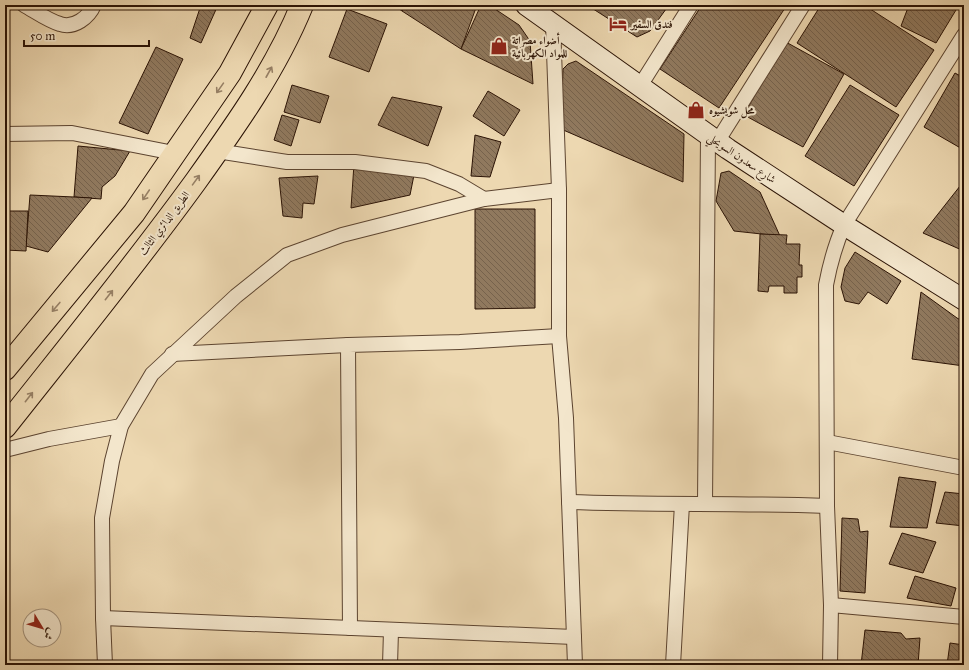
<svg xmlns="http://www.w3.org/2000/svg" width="969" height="670" font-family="'IM FELL Great Primer',Amiri,serif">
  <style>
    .building { fill: url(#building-back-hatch); stroke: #2b1305 }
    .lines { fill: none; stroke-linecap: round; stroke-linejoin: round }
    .minor-casing { stroke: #5c4430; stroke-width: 16 }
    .secondary-casing { stroke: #2b1305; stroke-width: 22 }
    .primary-casing { stroke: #2b1305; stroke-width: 24 }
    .minor { stroke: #f3e6cc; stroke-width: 14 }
    .secondary { stroke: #f3e6cc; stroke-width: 20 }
    .primary { stroke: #edd8b1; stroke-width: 22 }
    .oneway { stroke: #967f64 }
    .labels { text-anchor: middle; stroke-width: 4; stroke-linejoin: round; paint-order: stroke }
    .poi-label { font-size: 11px; font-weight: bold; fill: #2b1305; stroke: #f3e6cc; text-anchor: start }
    .street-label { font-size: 11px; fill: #2b1305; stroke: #f3e6cc }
  </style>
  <defs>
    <pattern id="building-back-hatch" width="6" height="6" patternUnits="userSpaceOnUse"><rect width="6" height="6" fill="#90795e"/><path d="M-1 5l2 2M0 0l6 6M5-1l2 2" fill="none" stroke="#76624c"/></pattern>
  </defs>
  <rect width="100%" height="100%" fill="#edd8b1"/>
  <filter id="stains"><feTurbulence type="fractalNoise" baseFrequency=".005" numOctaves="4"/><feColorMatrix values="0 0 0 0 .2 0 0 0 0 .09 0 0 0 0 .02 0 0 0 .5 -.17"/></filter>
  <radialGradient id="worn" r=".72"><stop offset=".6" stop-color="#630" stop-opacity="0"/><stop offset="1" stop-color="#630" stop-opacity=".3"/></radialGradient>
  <g class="building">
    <path d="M201 5H218L201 43 190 38Z"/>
    <path d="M394 5H406L402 11Z"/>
    <path d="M406 5H477L461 49 402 11Z"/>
    <path d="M481 5H489L519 25 530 41 533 84 461 49Z"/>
    <path d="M587 5H669L650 31 637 37Z"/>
    <path d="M702 5H787L719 108 660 69Z"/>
    <path d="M821 5H864L934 50 896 107 797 43Z"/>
    <path d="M909 5H959L936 43 901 26Z"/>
    <path d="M347 9 387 24 369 72 329 57Z"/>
    <path d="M784 41 844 74 803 147 744 115Z"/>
    <path d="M156 47 183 59 148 134 119 123Z"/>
    <path d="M576 61 684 134 683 182 561 129 563 69 568 64Z"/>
    <path d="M955 73 964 78V150L924 127Z"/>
    <path d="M292 85 329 96 320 123 284 112Z"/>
    <path d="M850 85 899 115 854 186 805 156Z"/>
    <path d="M488 91 520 110 504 136 473 116Z"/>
    <path d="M392 97 442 107 428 146 378 125Z"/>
    <path d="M282 115 299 120 291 146 274 140Z"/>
    <path d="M475 135 501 142 490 177 471 176Z"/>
    <path d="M78 146 130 151 115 176 102 187 101 199 74 197Z"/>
    <path d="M354 164 414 175 410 195 351 208Z"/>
    <path d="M729 171 760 192 780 236 734 231 716 201 721 173Z"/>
    <path d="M318 176 314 204 303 203 302 218 283 216 279 178Z"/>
    <path d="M964 181V251L923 233Z"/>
    <path d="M30 195 74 197 92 198 48 252 26 246Z"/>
    <path d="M475 209H535V308L475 309Z"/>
    <path d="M5 211H28L26 251 5 250Z"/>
    <path d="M760 234 787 235 786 244H800L799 265H802V277H797V293H784V286H769L768 292 758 291Z"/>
    <path d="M855 252 901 281 887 304 868 292 859 304 845 301 841 287 845 268Z"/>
    <path d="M921 292 957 318 964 322V366L912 359Z"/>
    <path d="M899 477 936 482 927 528 890 527Z"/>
    <path d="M945 492 964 494V526L936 523Z"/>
    <path d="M842 518 858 519 860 532 868 531 865 593 840 591Z"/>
    <path d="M902 533 936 542 923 573 889 564Z"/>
    <path d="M915 576 956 588 951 606 907 598Z"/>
    <path d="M865 630 901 633 906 639 920 638 918 665H861Z"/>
    <path d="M950 643 964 645V665H947Z"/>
  </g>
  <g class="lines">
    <g class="minor-casing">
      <g id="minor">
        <path d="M24 5C35 11 47 20 60 24 74 29 89 17 94 5"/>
        <path d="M553 24 559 190V336L566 418 575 665"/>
        <path d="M640 86 691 5"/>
        <path d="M5 134 72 133 174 153"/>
        <path d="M717 142 803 5"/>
        <path d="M217 151 287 162H355L426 171 459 184 484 199"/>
        <path d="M172 354 348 345"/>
        <path d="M827 442 964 468"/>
        <path d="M5 450 49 439 121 426"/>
        <path d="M569 502C655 505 741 503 827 506"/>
        <path d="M705 504 708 136"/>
        <path d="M831 605 964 617"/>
        <path d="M103 618 574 637"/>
        <path d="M350 628 348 345 460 342 559 336"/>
        <path d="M105 665 103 618 102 518 112 461 121 426 152 374 236 296 287 255 342 235 484 199 559 190"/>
        <path d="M390 665 391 631"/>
        <path d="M673 665 682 504"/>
        <path d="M830 665 831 605 827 506 826 285C830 264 835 245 844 225L964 35"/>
      </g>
    </g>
    <g class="secondary-casing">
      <path id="secondary" d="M526 5 728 149 844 225 964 300"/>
    </g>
    <g class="primary-casing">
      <g id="primary">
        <path d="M5 369 134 213 230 73 267 5"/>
        <path d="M5 427C69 346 135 265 196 181 236 125 276 69 302 5"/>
      </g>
    </g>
    <use href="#minor" class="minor"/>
    <use href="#secondary" class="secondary"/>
    <use href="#primary" class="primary"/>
  </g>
  <defs><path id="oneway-shaft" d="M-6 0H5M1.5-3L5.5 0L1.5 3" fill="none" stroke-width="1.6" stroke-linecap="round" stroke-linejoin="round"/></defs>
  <g class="oneway">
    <use href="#oneway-shaft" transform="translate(269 72) rotate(-61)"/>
    <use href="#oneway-shaft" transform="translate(220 88) rotate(125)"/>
    <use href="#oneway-shaft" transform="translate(196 180) rotate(-54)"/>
    <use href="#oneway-shaft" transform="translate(146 195) rotate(124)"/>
    <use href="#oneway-shaft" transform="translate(109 295) rotate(-52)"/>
    <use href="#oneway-shaft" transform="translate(56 307) rotate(130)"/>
    <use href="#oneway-shaft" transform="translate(29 397) rotate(-52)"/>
  </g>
  <defs>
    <g id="hotel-bare" transform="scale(1.38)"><path d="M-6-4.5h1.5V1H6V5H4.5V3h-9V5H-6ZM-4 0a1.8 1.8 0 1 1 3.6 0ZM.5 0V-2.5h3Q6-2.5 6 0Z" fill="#8f2418" stroke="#f3e6cc" stroke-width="2.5" paint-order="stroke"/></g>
    <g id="shop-bare" transform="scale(1.38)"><path d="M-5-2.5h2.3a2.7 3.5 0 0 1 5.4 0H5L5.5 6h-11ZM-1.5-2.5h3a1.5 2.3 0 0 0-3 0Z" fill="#8f2418" stroke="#f3e6cc" stroke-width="2.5" paint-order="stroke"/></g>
  </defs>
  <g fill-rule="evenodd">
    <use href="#hotel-bare" x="618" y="24"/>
    <use href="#shop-bare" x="499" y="46"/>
    <use href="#shop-bare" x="696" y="110"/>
  </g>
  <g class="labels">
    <g class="poi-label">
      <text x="631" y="28">فندق السفير</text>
      <text x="512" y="44">أضواء مصراتة<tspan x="512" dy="13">للمواد الكهربائية</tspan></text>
      <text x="709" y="114">محل شويشيوه</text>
    </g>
    <g class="street-label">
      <text transform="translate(742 158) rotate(34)" y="4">شارع سعدون السويحلي</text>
      <text transform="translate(164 223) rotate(-53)" y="4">الطريق الدائري الثالث</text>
    </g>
  </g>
  <rect width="969" height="670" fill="none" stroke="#edd8b1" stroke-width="20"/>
  <rect x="6" y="6" width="957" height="658" fill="none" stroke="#2b1305" stroke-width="2"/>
  <rect x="10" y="10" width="949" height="650" fill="none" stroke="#2b1305"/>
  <g transform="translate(42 628) rotate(128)"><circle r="19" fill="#f3e6cc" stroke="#a3927c"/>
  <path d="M0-3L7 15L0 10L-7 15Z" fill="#8f2418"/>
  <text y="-6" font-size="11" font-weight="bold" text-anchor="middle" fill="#2b1305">ش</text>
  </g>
  <path d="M24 40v6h125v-6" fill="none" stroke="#2b1305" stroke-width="2"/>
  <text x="30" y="40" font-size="12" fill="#2b1305" stroke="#f3e6cc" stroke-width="3" paint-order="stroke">50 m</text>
  <rect width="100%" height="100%" filter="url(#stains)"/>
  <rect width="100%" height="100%" fill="url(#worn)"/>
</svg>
